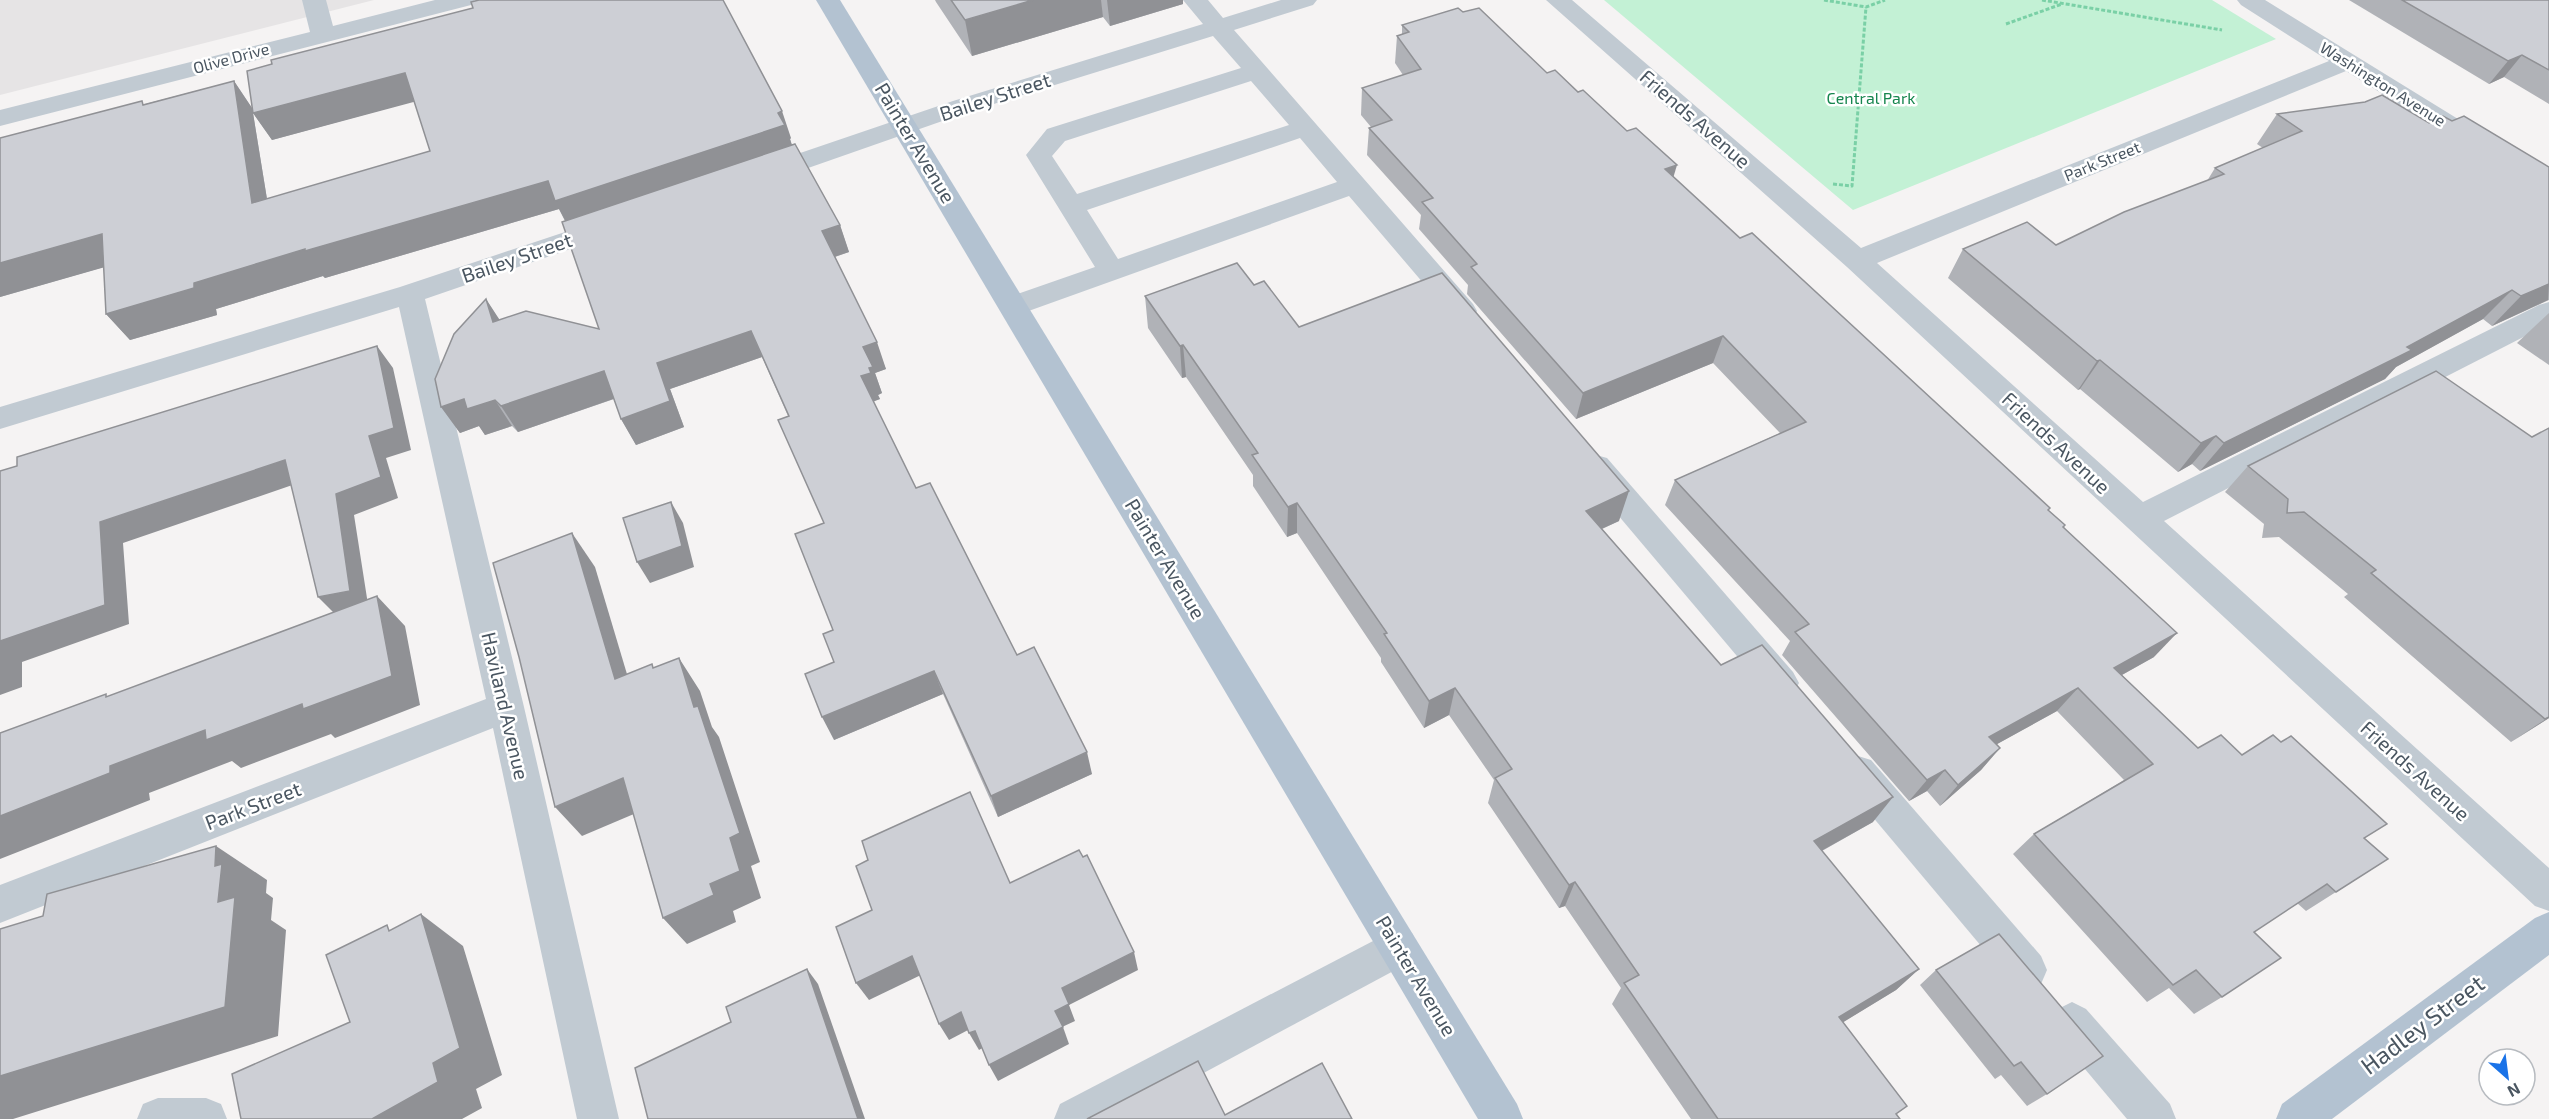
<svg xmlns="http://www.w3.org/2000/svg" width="2549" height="1119" font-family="'Exo 2',sans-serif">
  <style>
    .education { fill: #e6e4e5 }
    .green { fill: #c3f1d5 }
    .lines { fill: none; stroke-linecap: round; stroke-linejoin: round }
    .path { stroke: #7ad0a6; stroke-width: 3; stroke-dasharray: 4 2; stroke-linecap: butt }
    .minor { fill: #c1cad2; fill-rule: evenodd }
    .major { fill: #b3c2d1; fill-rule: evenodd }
    .wall { fill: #b0b2b7; fill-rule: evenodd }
    .shaded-wall { fill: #909195 }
    .building { fill: #cdcfd5; stroke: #909195; stroke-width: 1.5 }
    .labels { text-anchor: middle; stroke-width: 5; stroke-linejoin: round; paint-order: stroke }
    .far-street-label { font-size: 16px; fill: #4a5661; stroke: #fff }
    .far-park-label { font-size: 16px; fill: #17864f; stroke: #fff }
    .street-label { font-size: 20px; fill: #4a5661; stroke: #fff }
    .near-street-label { font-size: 24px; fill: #4a5661; stroke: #fff }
  </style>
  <rect width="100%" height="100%" fill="#f5f3f3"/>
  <path class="education" d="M0 0H374L0 95Z"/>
  <path class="green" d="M1604 0H2212L2276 39 1853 210Z"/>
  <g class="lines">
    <g class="path">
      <path d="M1824 0 1866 7 1885 0"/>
      <path d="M2042 0 2222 30"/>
      <path d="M2006 24 2062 4"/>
      <path d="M1833 184 1852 186 1866 7"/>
    </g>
    <g class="minor">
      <path d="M302 0H326L333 26 435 0H475L471 5 0 126V110L310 32Z"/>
      <path d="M1183 0H1208L1223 18 1281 0H1317L1313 5 1234 30 1473 304 1477 311 1473 318 1463 321 1453 318 1349 196 1023 313 1013 316 1003 313 999 306 1003 299 1095 267 1026 155 1047 129 1241 68 1213 36 971 111 771 181 762 184 753 181 749 175 753 169 953 101 1203 24ZM1251 81 1289 125 1077 194 1052 156 1065 141ZM1300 138 1337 182 1118 259 1087 210Z"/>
      <path d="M1546 0H1572L1861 248 2329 61 2241 5 2237 0H2265L2549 175V196L2540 193 2346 71 1877 263 2143 502 2539 305 2549 302V324L2164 521 2549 868V911L2535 906 1847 267Z"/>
      <path d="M610 217 620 220 624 226 620 232 425 299 524 707 619 1119H577L493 728 0 923V885L486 699 399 307 0 429V407L400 287Z"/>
      <path d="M1596 455 1607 458 1793 672 1799 683 1793 694 1781 698 1769 694 1585 476 1580 467 1585 458Z"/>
      <path d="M1858 756 1871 760 2041 956 2047 970 2041 984 2027 990 2013 984 1845 784 1840 772 1845 760Z"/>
      <path d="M1398 928 1412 933 1418 947 1412 961 1118 1119H1054L1060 1104Z"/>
      <path d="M2072 1002 2086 1009 2170 1104 2176 1119H2127L2058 1037 2051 1023 2058 1009Z"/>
      <path d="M158 1098H206L221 1104 227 1119H137L143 1104Z"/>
    </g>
    <g class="major">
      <path d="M816 0H840L1517 1104 1523 1119H1478Z"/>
      <path d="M2549 912V955L2332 1119H2276L2282 1104 2535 918Z"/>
    </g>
  </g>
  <g class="wall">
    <path d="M935 0H1183V4L1110 26 1103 17 972 56 936 2Z"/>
    <path d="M2349 0H2549V104L2504 77 2489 84Z"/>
    <path d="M1463 12 1547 73 1578 92 1673 177 1740 238 2065 525 2064 527 2154 657 2122 675 2198 748 2242 755 2365 839 2388 859 2306 911 2297 903 2254 932 2222 997 2194 1014 2169 988 2147 1002 2013 854 2034 834 2124 780 2057 711 1997 744 2000 748 1981 770 1940 806 1927 791 1909 801 1782 655 1790 641 1665 505 1675 480 1780 433 1713 363 1576 419 1467 294 1468 285 1419 229 1421 215 1367 155 1369 128 1371 127 1361 115 1362 88 1403 75 1395 63 1397 36 1402 35V25Z"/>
    <path d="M247 71 791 138 790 139 792 145 840 225 849 252 835 257 886 369 875 373 882 393 878 395 880 399 873 401 916 488 1017 655 1092 774 998 817 943 694 834 740 833 630 824 523 788 416 762 357 670 389 684 427 636 445 621 419 614 399 518 432 512 426 485 435 479 426 460 433 441 407 486 299 499 320 599 329 565 221 559 209 325 278 323 276 216 309 217 315 130 340 106 314 104 267 0 297V138L145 104 234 81 252 108ZM414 101 430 151 267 199 253 113 272 140Z"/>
    <path d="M2277 114 2429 123 2452 121 2549 167V300L2492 326 2483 319 2396 367 2385 379 2200 471 2192 464 2178 472 2080 389 2078 390 1948 278 1963 249 2056 245 2207 181 2215 168 2263 148 2257 144Z"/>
    <path d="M1254 285 1299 327 1619 521 1602 529 1721 665 1873 822 1822 851 1919 969 1896 990 1843 1022 1900 1119H1691L1612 1004 1621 988 1565 906 1559 908 1488 803 1494 780 1449 715 1424 728 1381 662V658L1297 533 1287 537 1253 486V475L1186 377 1182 378 1148 328 1145 296Z"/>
    <path d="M2549 313V365L2517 343Z"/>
    <path d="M2436 371 2549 718 2511 742 2344 597 2348 594 2279 537 2262 538 2264 524 2225 492 2248 466Z"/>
    <path d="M1999 934 2047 1094 2027 1106 2001 1075 1995 1079 1920 985 1936 970Z"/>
  </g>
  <g class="shaded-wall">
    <path d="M1033 0H1101L1103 17 972 56 965 20Z"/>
    <path d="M1107 0H1183V4L1110 26Z"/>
    <path d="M2522 55 2504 77 2489 84 2508 61Z"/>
    <path d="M405 73 421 100 272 140 253 113 272 230 252 203 234 81 252 108Z"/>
    <path d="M782 111 791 138 790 139 794 152 569 228 559 209 325 278 323 276 216 309 217 315 130 340 106 314 194 283 305 249Z"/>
    <path d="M1677 165 1669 192 1665 169Z"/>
    <path d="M840 225 849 252 831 258 822 231Z"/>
    <path d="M102 234 126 261 0 297V263Z"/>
    <path d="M2549 284 2548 300 2492 326 2521 296Z"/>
    <path d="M2512 290 2483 319 2396 367 2385 379 2200 471 2224 443 2407 347Z"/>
    <path d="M486 299 503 325 493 322Z"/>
    <path d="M751 331 762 357 670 389 684 427 636 445 621 419 657 363Z"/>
    <path d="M1723 336 1713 363 1576 419 1583 393Z"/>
    <path d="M877 342 886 369 875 373 882 393 878 395 880 399 870 403 861 376 863 347Z"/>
    <path d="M1183 345 1186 377 1182 378 1180 346Z"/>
    <path d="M377 346 393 368 411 450 386 458 398 498 354 515 369 611 338 617 318 597 336 494 369 436Z"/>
    <path d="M2100 360 2080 389 2078 390 2097 361Z"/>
    <path d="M604 371 619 397 518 432 501 406Z"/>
    <path d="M464 399 495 400 512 426 485 435 479 426 460 433 441 407Z"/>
    <path d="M2216 436 2192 464 2178 472 2201 443Z"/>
    <path d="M285 460 304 481 123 543 129 624 22 662V687L0 695V641L100 522Z"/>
    <path d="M1629 491 1619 521 1577 540 1586 511Z"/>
    <path d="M671 502 683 523 694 567 650 583 637 562Z"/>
    <path d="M1297 503V533L1287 537 1288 507Z"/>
    <path d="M572 533 595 567 638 711 615 679Z"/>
    <path d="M377 596 405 626 420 705 335 738 331 734 241 768 232 761 149 793 150 800 0 859V816L110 766Z"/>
    <path d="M2177 633 2154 657 2093 691 2114 668Z"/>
    <path d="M679 658 700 691 712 727 719 737 760 862 751 866 761 898 733 911 736 922 687 944 663 918 710 884 730 838 694 707Z"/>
    <path d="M934 671 943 694 834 740 822 717Z"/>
    <path d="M1455 688 1449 715 1424 728 1429 701Z"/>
    <path d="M2078 688 2057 711 1970 759 1989 737Z"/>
    <path d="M2549 717V718L2511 742Z"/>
    <path d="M2000 748 1981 770 1940 806 1958 785Z"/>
    <path d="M1087 752 1092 774 998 817 991 796Z"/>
    <path d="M1945 770 1927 791 1909 801 1927 780Z"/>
    <path d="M623 778 648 808 582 836 555 807Z"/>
    <path d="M1893 797 1873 822 1796 865 1814 841Z"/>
    <path d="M216 846 267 880 266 893 273 898 271 920 286 930 278 1036 13 1119H0V1076L218 902 215 866Z"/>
    <path d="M1575 882 1565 906 1559 908 1569 885Z"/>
    <path d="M421 914 463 946 502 1075 476 1089 482 1108 462 1119H372L433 1063Z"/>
    <path d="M1134 952 1138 970 1069 1005 1075 1021 1062 1027 1055 1011 1062 988Z"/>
    <path d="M912 956 923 974 869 1000 856 983Z"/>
    <path d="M807 969 818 984 865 1119H858Z"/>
    <path d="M1919 969 1896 990 1819 1037 1839 1017Z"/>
    <path d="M961 1012 970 1029 949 1040 939 1024Z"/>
    <path d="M1063 1027 1069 1044 998 1081 989 1065Z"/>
    <path d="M975 1031 984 1047 979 1050 969 1033Z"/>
  </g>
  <g class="building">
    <path d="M479 0H723L782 111 778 113 785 125 555 201 548 181 305 251V249L194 283V288L106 314 102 234 0 263V138L142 101 143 105 234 81 252 203 430 151 405 73 253 113 247 71 272 64 271 60 473 8 471 2Z"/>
    <path d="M951 0H1033L965 20Z"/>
    <path d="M2402 0H2549V70L2522 55 2508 61Z"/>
    <path d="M1458 8 1463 12 1479 8 1547 73 1555 70 1578 92 1583 90 1627 131 1636 128 1677 165 1665 169 1740 238 1752 233 2050 508 2048 510 2065 525 2063 527 2177 633 2114 668 2198 748 2221 735 2242 755 2273 735 2281 742 2291 736 2387 824 2364 838 2388 859 2336 892 2327 884 2254 932 2281 958 2222 997 2196 970 2173 985 2034 834 2153 764 2078 688 1989 737 2000 748 1958 785 1945 770 1927 780 1795 632 1809 624 1675 480 1806 422 1723 336 1583 393 1471 267 1477 264 1422 202 1433 198 1369 128 1392 120 1362 88 1421 69 1397 36 1409 32 1402 25Z"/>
    <path d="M2382 95 2429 123 2443 116 2452 121 2464 116 2549 167V284L2521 296 2512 290 2407 347 2412 350 2224 443 2216 436 2201 443 2100 360 2097 361 1963 249 2027 222 2056 245 2124 212 2224 174 2215 168 2302 131 2277 114 2365 102Z"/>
    <path d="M795 144 840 225 822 231 877 342 863 347 873 367 869 368 871 373 861 376 916 488 930 483 1017 655 1034 647 1087 752 991 796 934 671 822 717 805 674 834 662 823 634 833 630 795 534 824 523 778 420 789 416 751 331 657 363 670 401 621 419 604 371 501 406 495 400 467 409 464 399 441 407 435 379 454 334 486 299 493 322 526 311 599 329 562 222Z"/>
    <path d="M1237 263 1254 285 1264 281 1299 327 1442 273 1629 491 1586 511 1721 665 1762 645 1893 797 1814 841 1919 969 1839 1017 1907 1106 1896 1114 1900 1119H1718L1624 983 1639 975 1575 882 1569 885 1495 778 1512 769 1455 688 1429 701 1384 634 1387 633 1297 503 1288 507 1252 455 1258 453 1183 345 1180 346 1145 296Z"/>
    <path d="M377 346 394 428 369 436 381 477 336 494 350 591 318 597 285 460 100 522 105 605 0 641V471L17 466V457Z"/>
    <path d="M2436 371 2532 437 2549 428V717L2545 719 2371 573 2376 570 2304 512 2287 513 2288 499 2248 466Z"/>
    <path d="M671 502 682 546 637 562 623 518Z"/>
    <path d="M572 533 615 679 652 664 653 668 679 658 694 707 698 706 740 833 730 838 740 871 710 884 714 895 663 918 623 778 555 807 519 657 493 563Z"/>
    <path d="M377 596 392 676 303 709 302 704 206 740 205 730 110 766V773L0 816V733L106 694V697Z"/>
    <path d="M970 792 1010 883 1079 850 1083 857 1087 855 1134 952 1062 988 1069 1004 1055 1011 1063 1027 989 1065 975 1031 969 1033 961 1012 939 1024 912 956 856 983 836 927 872 910 856 866 868 860 862 841Z"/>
    <path d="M216 846 215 866 222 864 218 902 235 897 225 1007 0 1076V929L43 916 47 894Z"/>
    <path d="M421 914 460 1048 433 1063 438 1082 372 1119H241L232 1074 350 1022 326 955 387 925 389 931Z"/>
    <path d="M1999 934 2103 1056 2047 1094 2021 1062 2014 1066 1936 970Z"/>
    <path d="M807 969 858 1119H648L635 1068 731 1022 726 1007Z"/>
    <path d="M1198 1061 1225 1115 1322 1063 1352 1119H1087Z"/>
  </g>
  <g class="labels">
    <g class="far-street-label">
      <text transform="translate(231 58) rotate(-15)" y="6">Olive Drive</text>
      <text transform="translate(2383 84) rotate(32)" y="6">Washington Avenue</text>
      <text transform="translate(2102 161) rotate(-22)" y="6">Park Street</text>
    </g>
    <g class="far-park-label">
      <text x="1871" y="104">Central Park</text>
    </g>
    <g class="street-label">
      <text transform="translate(995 97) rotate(-18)" y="7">Bailey Street</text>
      <text transform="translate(1695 119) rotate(41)" y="7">Friends Avenue</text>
      <text transform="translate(915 143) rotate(59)" y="7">Painter Avenue</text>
      <text transform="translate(517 258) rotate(-19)" y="7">Bailey Street</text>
      <text transform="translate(2056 443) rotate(43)" y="7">Friends Avenue</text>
      <text transform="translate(1165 559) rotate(59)" y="7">Painter Avenue</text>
      <text transform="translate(505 706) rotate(77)" y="7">Haviland Avenue</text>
      <text transform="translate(2415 771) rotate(42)" y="7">Friends Avenue</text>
      <text transform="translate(253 806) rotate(-21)" y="7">Park Street</text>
      <text transform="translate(1416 976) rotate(59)" y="7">Painter Avenue</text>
    </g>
    <g class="near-street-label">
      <text transform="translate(2423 1025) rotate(-37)" y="8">Hadley Street</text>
    </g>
  </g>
  <g transform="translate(2507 1077) rotate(152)"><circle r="28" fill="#ffffff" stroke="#b7bbc0" stroke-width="1.5"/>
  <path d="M0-4.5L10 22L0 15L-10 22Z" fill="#1a73e8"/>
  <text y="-9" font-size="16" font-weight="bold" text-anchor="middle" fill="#4a5661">N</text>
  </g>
</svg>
